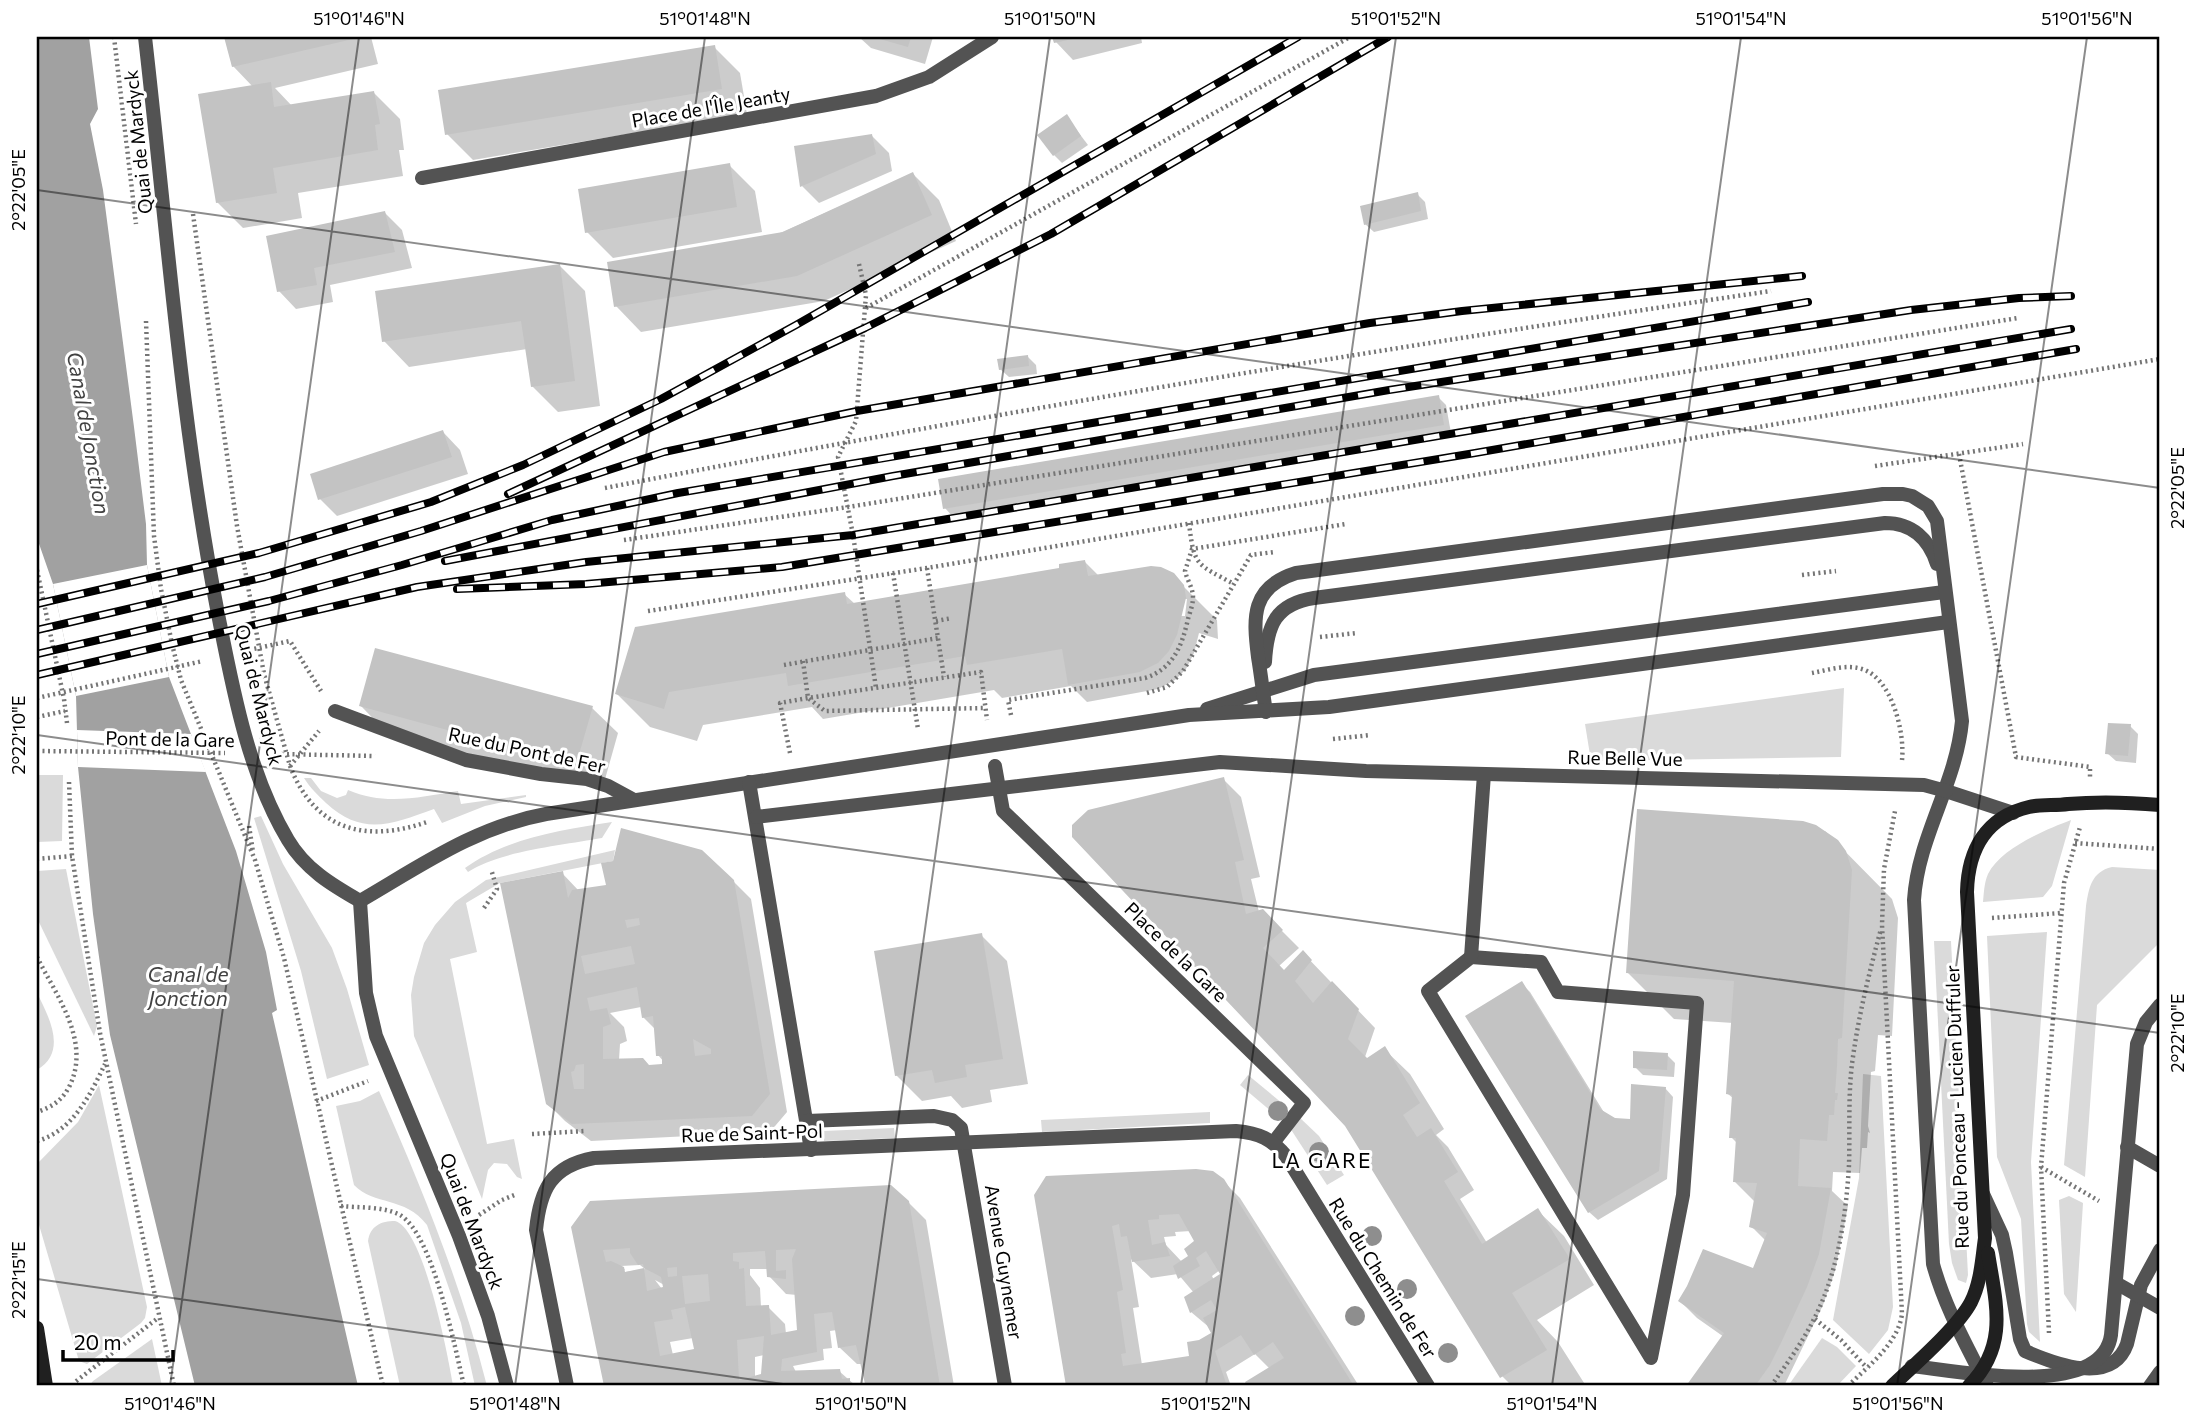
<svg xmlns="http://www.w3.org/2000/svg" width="2197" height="1423" font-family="Commissioner,sans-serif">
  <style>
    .green { fill: #dadada }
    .water { fill: #a1a1a1 }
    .pier { fill: #fff }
    .shadow { fill: #0003; fill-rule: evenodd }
    .building { fill: #c3c3c3; fill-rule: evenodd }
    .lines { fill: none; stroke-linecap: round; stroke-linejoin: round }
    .path { stroke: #757575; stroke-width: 4.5; stroke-dasharray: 2 3.5; stroke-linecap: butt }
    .lane { stroke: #535353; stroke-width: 14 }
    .street { stroke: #535353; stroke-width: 14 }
    .secondary { stroke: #202020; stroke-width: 14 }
    .rail-casing { stroke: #000; stroke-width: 8 }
    .rail { stroke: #fff; stroke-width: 5; stroke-dasharray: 16; stroke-linecap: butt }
    .tree { fill: #8e8e8e }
    .ticks { fill: none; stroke: #000; stroke-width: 2; stroke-opacity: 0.45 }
    .labels { text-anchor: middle; stroke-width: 6; stroke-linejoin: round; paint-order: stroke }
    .street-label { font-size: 19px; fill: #000; stroke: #fff }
    .water-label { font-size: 21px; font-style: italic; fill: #424242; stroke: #fff }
    .neighbourhood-label { font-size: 21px; letter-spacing: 2px; fill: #000; stroke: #fff }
    .neatline { fill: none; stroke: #000; stroke-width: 2.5 }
    .ticks-label { font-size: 18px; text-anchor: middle; fill: #000 }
  </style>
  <rect width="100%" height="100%" fill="#fff"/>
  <g class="green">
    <path d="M1844 688 1841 757 1591 761 1585 724Z"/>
    <path d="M37 775H63L62 841 37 842Z"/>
    <path d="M304 778H311L321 791 337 798 346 795 348 790C385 806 420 797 458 791L461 804 526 795V797L485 806 442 823 434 809C392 824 363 837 326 803 318 795 310 788 304 778Z"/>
    <path d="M261 816 283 864 332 948 347 989 369 1065 327 1079 301 971 254 818Z"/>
    <path d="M2071 820 2052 886 2043 897 1983 902C1984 893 1984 883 1988 874 2001 848 2045 830 2071 820Z"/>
    <path d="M612 822 602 838C564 845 499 851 468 872L465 868C507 838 562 830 612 822Z"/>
    <path d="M615 850 613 861 500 883 466 903 477 952 450 959 487 1144 514 1139 522 1179 517 1177 507 1164 494 1163 488 1170 482 1199 414 1036 411 995 414 977 424 943 435 925 455 902 486 880Z"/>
    <path d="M2112 867 2160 870V942L2097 1005 2085 1177 2064 1165 2086 906C2089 888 2091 872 2112 867Z"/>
    <path d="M66 869 97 1026 94 1036 37 918V871Z"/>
    <path d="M2047 932 2031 1162 2040 1342 2029 1332 2027 1324 2021 1219 1997 1157 1987 936Z"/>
    <path d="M1934 941H1951L1968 1275 1966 1283 1958 1280 1952 1263 1949 1244Z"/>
    <path d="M37 993C49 1017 68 1052 37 1070Z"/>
    <path d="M1863 1074 1881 1076 1893 1307 1888 1330 1869 1354 1833 1320 1859 1178Z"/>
    <path d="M1248 1075 1288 1108 1279 1118 1240 1085Z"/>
    <path d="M99 1085 147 1307 145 1318 141 1323 87 1364 79 1361 37 1218V1164L78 1122Z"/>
    <path d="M379 1091C422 1188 461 1284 487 1386H475L461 1323 427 1225C405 1196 374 1206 354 1185L336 1106 360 1101Z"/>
    <path d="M1210 1112V1123L1042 1132 1041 1120Z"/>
    <path d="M1299 1117 1319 1136 1344 1175 1327 1185 1290 1128Z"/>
    <path d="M894 1128 895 1138 824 1141 823 1131Z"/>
    <path d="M2069 1196 2083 1203 2076 1312 2064 1294 2059 1200Z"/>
    <path d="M395 1221C424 1229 448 1356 453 1386H400L368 1241C370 1226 381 1221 395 1221Z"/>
    <path d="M1822 1338 1837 1347 1856 1366 1837 1386H1788Z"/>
    <path d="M152 1339 162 1386H89L93 1381Z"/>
  </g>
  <path class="water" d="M37 37H89L98 109 90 124 103 190 134 427 146 524 147 565 169 677 236 851 266 952 277 1010 272 1013 358 1386H195L110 1035 93 914 78 767 76 696 53 584 37 538Z"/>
  <g class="pier">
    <path d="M147 565 169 677 76 696 53 584Z"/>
    <path d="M77 730 191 734 206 772 78 767Z"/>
  </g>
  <g class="shadow">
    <path d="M226 37H371L378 64 275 88 292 106 374 93 400 119 404 150H399L403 176 298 193 302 218 243 228 217 202 253 87 233 66Z"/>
    <path d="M859 37H933L925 64 871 48Z"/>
    <path d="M1054 37H1141L1142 43 1073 60 1056 42Z"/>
    <path d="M714 47 740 73 747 114 473 160 447 134Z"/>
    <path d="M1066 116 1088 145 1062 163 1054 155Z"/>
    <path d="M872 136 889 153 892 171 819 203 802 186Z"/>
    <path d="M729 165 755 191 762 232 613 258 587 232Z"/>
    <path d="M913 174 939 200 956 241 824 301 641 332 616 306Z"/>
    <path d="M1417 194 1425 202 1428 219 1374 232 1365 224Z"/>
    <path d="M385 213 402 230 412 268 330 285 333 302 296 309 279 291Z"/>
    <path d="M560 266 585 291 600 406 558 412 532 386 527 349 409 367 384 341Z"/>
    <path d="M1028 357 1036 365 1037 374 1009 377 1000 369Z"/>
    <path d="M1438 397 1446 405 1451 433 953 517 945 508Z"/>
    <path d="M443 432 460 450 468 474 337 516 320 499Z"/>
    <path d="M1085 562 1099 576 1168 571 1217 620 1218 639 1199 633 1194 653 1186 669 1175 680 1158 689 1087 702 1071 686 1002 698 994 690 823 719 812 707 703 725 697 741 650 727 617 694 844 594 855 604 1061 569ZM1184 599H1187L1185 616H1181Z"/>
    <path d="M361 706 592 708 618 733 602 790 386 732Z"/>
    <path d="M2130 726 2138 734 2136 763 2116 761 2107 753Z"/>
    <path d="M1223 779 1241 797 1260 877 1251 879 1259 912 1262 911 1299 948 1279 966 1284 972 1303 953 1375 1028 1365 1057 1367 1060 1384 1049 1410 1074 1444 1129 1436 1135 1448 1147 1474 1190 1460 1199 1487 1243 1538 1211 1564 1236 1594 1285 1537 1320 1558 1342 1586 1386H1512L1502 1376 1347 1125 1141 908Z"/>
    <path d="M1825 831 1892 899 1898 918 1892 1036 1878 1035 1875 1071 1871 1072 1868 1126 1870 1133 1868 1132 1867 1148H1862L1860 1173 1833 1172 1832 1191 1848 1206 1835 1271 1823 1305 1784 1386H1688L1724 1337 1697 1318 1680 1301 1754 1270 1766 1241 1751 1226 1755 1202 1734 1181 1737 1143 1731 1137 1734 1099 1728 1094 1733 1023 1674 1019 1627 972Z"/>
    <path d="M562 873 579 891 608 886 733 881 751 899 787 1112 770 1132 591 1141 565 1121 547 1103ZM641 1007 643 1017 656 1030 658 1055 664 1062V1066L649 1067 619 1060 620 1044 627 1041 624 1027 610 1013Z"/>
    <path d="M981 935 1007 961 1028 1084 990 1090 992 1102 962 1108 951 1096 922 1101 896 1075Z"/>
    <path d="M1522 984 1530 992 1605 1114 1614 1120 1632 1121 1665 1088 1673 1097 1667 1179 1598 1220 1589 1212 1467 1017Z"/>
    <path d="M1667 1055 1675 1063 1674 1077 1643 1075 1635 1067Z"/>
    <path d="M1222 1180 1240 1198 1359 1386H1249L1248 1382 1270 1369 1255 1354 1226 1372 1231 1386H1068L1036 1195ZM1191 1231 1197 1241 1191 1256 1182 1262 1166 1245 1164 1237 1176 1236 1175 1232ZM1131 1259 1151 1278 1178 1274 1194 1293 1191 1312 1210 1328 1213 1334 1200 1341 1191 1357 1142 1365 1133 1308 1139 1307ZM1220 1270 1222 1275 1214 1280 1212 1276Z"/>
    <path d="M908 1202 926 1220 954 1386H861L867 1385 862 1364H857L839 1347 837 1330 830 1331 832 1348 823 1349 824 1360 793 1366 796 1372 839 1371 856 1386H605L573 1228ZM640 1265 645 1269 594 1277 625 1270 621 1266ZM750 1269H768L769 1276 786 1294 797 1295 799 1332 786 1334 785 1324 768 1307H761L760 1288 750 1275ZM655 1280 668 1287 662 1289ZM693 1338 698 1350 673 1355 670 1342ZM764 1355 762 1376 755 1378V1357Z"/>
  </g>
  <g class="building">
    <path d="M224 37H353V39L232 67Z"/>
    <path d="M873 37H911L908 47Z"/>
    <path d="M1052 37H1077V38L1054 43Z"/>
    <path d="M715 45 722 89 445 135 438 90Z"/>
    <path d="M271 82 274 107 374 91 380 124 375 125 378 150 273 168 277 193 216 203 198 94Z"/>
    <path d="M1067 114 1081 136 1053 156 1037 135Z"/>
    <path d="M872 134 876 154 800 187 794 146Z"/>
    <path d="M730 163 737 207 585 233 578 189Z"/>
    <path d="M913 172 932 215 797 276 614 307 607 262 783 232Z"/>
    <path d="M1418 192 1421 211 1364 225 1360 206Z"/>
    <path d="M385 211 395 252 314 268 317 285 277 292 266 236Z"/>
    <path d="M560 264 575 381 531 387 521 321 382 342 375 291Z"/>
    <path d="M1028 355 1029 366 999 370 997 359Z"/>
    <path d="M1439 395 1444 425 943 509 938 479Z"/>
    <path d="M443 430 452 457 318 500 310 474Z"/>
    <path d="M1085 560 1088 576 1151 566 1161 567 1174 573 1184 585 1186 598 1177 635 1169 651 1158 663 1140 672 1068 685 1062 649 967 665 965 656 788 686 786 673 669 692 664 709 615 694 635 627 845 592 847 604 1059 568V564Z"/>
    <path d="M375 648 593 706 576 765 359 706Z"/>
    <path d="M2108 723 2131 724 2128 756 2105 754Z"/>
    <path d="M1224 777 1244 860 1235 862 1246 914 1263 909 1283 930 1263 948 1284 970 1303 950 1312 960 1295 981 1313 1003 1332 981 1359 1009 1348 1039 1367 1058 1385 1046 1420 1103 1403 1115 1417 1137 1431 1128 1458 1172 1444 1181 1482 1244 1538 1208 1570 1259 1512 1293 1547 1350 1500 1378 1345 1126 1072 837V825L1088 810Z"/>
    <path d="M1637 809 1803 821 1816 825 1838 840 1846 851 1852 870 1842 1038 1838 1039 1837 1066 1835 1093H1838L1837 1100H1835L1834 1115H1829L1827 1141 1800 1139 1798 1186 1831 1188 1819 1254 1807 1287 1780 1345 1770 1365 1755 1386H1686L1724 1333 1678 1301 1687 1286 1703 1249 1753 1268 1767 1233 1749 1227 1757 1183 1733 1182 1736 1138H1729L1732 1095 1726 1094 1734 981 1626 973Z"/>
    <path d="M621 828 702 850 734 880 770 1094 752 1116 572 1124 546 1104 500 883 563 871 568 898 572 890 606 885 601 863 613 861ZM639 918 640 925 627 928 625 920ZM631 946 635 964 585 974 581 956ZM637 987 642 1018 653 1016 656 1056H662V1064L649 1065 643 1058 603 1059V1027L611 1024 607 1008 590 1011 587 998ZM693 1039 711 1049V1054L695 1056ZM584 1064V1089H574L571 1072 574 1071 576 1065Z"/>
    <path d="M982 933 1003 1059 965 1065 967 1077 935 1083 932 1070 895 1076 874 951Z"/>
    <path d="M1522 981 1600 1109 1615 1118 1630 1119 1631 1084 1666 1087 1659 1171 1588 1213 1465 1016Z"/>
    <path d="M1633 1051 1668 1053 1667 1070 1633 1068Z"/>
    <path d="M1196 1169 1213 1171 1224 1179 1354 1386H1247L1245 1382 1284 1358 1273 1342 1254 1355 1241 1335 1215 1351 1227 1386H1066L1034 1195 1046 1176ZM1179 1214 1194 1241 1184 1249 1188 1256 1173 1266 1178 1279 1200 1266 1196 1258 1206 1251 1220 1274 1184 1297 1190 1313 1211 1300 1217 1310 1203 1318 1211 1333 1199 1340 1187 1342 1189 1356 1123 1366 1121 1354 1126 1353 1117 1292 1123 1290 1112 1226 1119 1224 1121 1237 1127 1236 1132 1262 1170 1256 1165 1242 1152 1245 1148 1220 1159 1219V1215Z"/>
    <path d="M891 1185 909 1201 940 1386H858L865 1384 856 1345 838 1348 832 1312 814 1314 817 1352 782 1359 781 1371 840 1369 842 1379 850 1378V1386H726L727 1383 707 1386H604L571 1227 590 1201ZM630 1248V1253L638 1265 643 1264 644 1268 625 1272 624 1267 611 1261 606 1262 603 1250ZM796 1249 792 1259 797 1330 771 1335 769 1305 746 1306 744 1268 739 1269V1262L733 1261V1253L765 1251 767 1277 786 1279V1270L776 1271V1250ZM677 1267V1276L668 1277 667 1268ZM644 1268 661 1277 663 1287 647 1291ZM708 1274 710 1301 685 1304 682 1276ZM685 1307 694 1349 660 1356 654 1322 673 1319 671 1310ZM764 1336 761 1374 739 1380 737 1340Z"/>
  </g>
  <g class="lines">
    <g class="path">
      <path d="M114 37 136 224"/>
      <path d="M193 214 237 526 264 674 290 766C315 831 366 843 427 822"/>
      <path d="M859 264 866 295 856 421 838 457 853 535 876 688"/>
      <path d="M866 308 1350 37"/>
      <path d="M146 321 154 536 161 589 172 644 181 680 255 860 284 958 383 1386"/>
      <path d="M1959 454 2016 757 2090 767V778"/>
      <path d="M1875 466 2023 444"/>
      <path d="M605 488C992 413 1381 348 1771 291"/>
      <path d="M1189 523C1194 567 1197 564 1234 584"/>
      <path d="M624 540 848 507 2018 318"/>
      <path d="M927 568 944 677"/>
      <path d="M37 570 64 699 67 723"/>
      <path d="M893 573 918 729"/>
      <path d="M1802 575 1836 571"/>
      <path d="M648 611 927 568 2160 359"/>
      <path d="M936 621 952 618"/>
      <path d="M1320 637 1357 633"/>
      <path d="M249 650 290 641 321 691"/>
      <path d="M803 661 808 698 825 711 985 708"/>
      <path d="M784 665 938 638"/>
      <path d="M1812 673C1828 670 1846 664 1862 669 1892 678 1905 733 1902 760"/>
      <path d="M1147 693 1167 687 1183 671 1251 555 1274 552"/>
      <path d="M37 698 203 661"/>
      <path d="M1011 715 1008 700 1145 678C1173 669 1182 646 1188 619 1190 612 1193 605 1193 597 1193 588 1187 580 1185 571L1192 549 1346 524"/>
      <path d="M37 717 65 711"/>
      <path d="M1333 739 1371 735"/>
      <path d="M37 751 225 753"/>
      <path d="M790 753 780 703 808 698 981 672 987 720"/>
      <path d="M276 754 375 756"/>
      <path d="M290 766 319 731"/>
      <path d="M69 782 72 856 100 1033 174 1386"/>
      <path d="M249 826 253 852"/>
      <path d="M2075 843 2160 849"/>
      <path d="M37 859 72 856"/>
      <path d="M484 908 497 889 491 869"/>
      <path d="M1992 918 2061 913"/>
      <path d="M37 957C56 995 91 1041 70 1085 63 1100 52 1107 37 1112"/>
      <path d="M316 1101 368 1081"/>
      <path d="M532 1134 585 1131"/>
      <path d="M37 1141C73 1131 90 1095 105 1064"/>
      <path d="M2041 1167 2099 1201"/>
      <path d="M341 1206C359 1208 383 1206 400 1215 433 1234 455 1348 464 1386"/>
      <path d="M479 1215 502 1200 517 1194"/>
      <path d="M1815 1319 1841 1340 1867 1368"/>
      <path d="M2049 1333 2041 1167 2064 883 2080 827"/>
      <path d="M76 1386 75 1382 158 1318"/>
      <path d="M1771 1386C1786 1365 1802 1343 1814 1319 1838 1273 1846 1216 1849 1165 1850 1131 1848 1097 1852 1064 1858 1018 1869 973 1881 929"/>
      <path d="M1848 1386C1868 1366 1898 1344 1902 1314L1882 925 1884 869 1895 811"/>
    </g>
    <g class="lane">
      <path d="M145 37C167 229 181 424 218 614 233 690 248 773 288 840 305 869 332 885 360 901"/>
      <path d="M1265 662C1267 626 1275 604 1314 598L1885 523C1912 523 1929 539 1937 564"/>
      <path d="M1207 709 1314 675 1944 592"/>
      <path d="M1266 712C1263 693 1261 675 1258 657 1253 617 1251 587 1296 573L1883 494H1903L1912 496 1928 506 1937 521 1962 721C1956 785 1918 836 1914 900L1933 1264C1945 1308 1967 1346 1987 1386"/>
      <path d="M1946 791 2013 813"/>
      <path d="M360 901C422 865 475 827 546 814L1189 715 1329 707 1948 622"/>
      <path d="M360 901 366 993 376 1036 459 1236 488 1316 507 1386"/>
      <path d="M1471 957 1541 962 1558 992 1697 1003 1683 1195 1651 1358 1428 991Z"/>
      <path d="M1471 957 1484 774"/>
      <path d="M2127 1147 2160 1166"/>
      <path d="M1983 1194 2002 1235 2006 1253 2020 1339 2025 1351C2055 1364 2112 1386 2127 1344L2141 1285 2160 1250"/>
      <path d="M2116 1283 2160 1308"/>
      <path d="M1912 1366C1958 1371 2102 1400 2111 1335L2137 1044 2146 1022 2160 1005"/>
      <path d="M2150 1386 2160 1372"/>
    </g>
    <g class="street">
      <path d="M422 178 876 96 929 77 992 37"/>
      <path d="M335 711 466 760 541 774 587 779 608 786 632 799"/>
      <path d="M995 766 1003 811 1304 1103 1273 1143"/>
      <path d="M749 782 811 1150"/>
      <path d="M756 817 1220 762 1366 771 1924 785 1946 791"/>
      <path d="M807 1121 934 1116 952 1120 961 1128 1005 1386"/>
      <path d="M567 1386 536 1230C540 1190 551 1166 594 1158L1236 1131C1259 1133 1272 1139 1286 1156L1428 1386"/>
    </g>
    <g class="secondary">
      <path d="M37 1328 46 1386"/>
      <path d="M1892 1386C1914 1365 1958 1327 1971 1302 1981 1282 1982 1259 1985 1238L1967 892C1968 850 1986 817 2029 807 2042 804 2055 806 2068 804 2101 801 2127 802 2160 805"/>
      <path d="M1969 1386C2009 1345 1996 1304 1988 1253"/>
    </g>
    <g class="rail-casing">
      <g id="rail">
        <path d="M508 494 865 328 1051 234 1388 37"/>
        <path d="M445 561 893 476 1389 390 1911 310 2019 298 2071 296"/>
        <path d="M457 589 586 584 782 567 1475 453 2076 349"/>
        <path d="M37 604 259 553 431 502 523 465 661 399 796 325 1298 37"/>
        <path d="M37 630 265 577 421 531 664 452 857 411 1370 323 1462 311 1802 276"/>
        <path d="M37 654 269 601 402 565 552 520 678 493 1808 302"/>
        <path d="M37 675 417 587 586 562 853 535 2071 329"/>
      </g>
    </g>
    <use href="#rail" class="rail"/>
  </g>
  <g class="tree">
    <circle cx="1278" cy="1111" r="10"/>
    <circle cx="1319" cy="1152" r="10"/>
    <circle cx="1372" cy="1236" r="10"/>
    <circle cx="1407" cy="1289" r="10"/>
    <circle cx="1355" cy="1316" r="10"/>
    <circle cx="1448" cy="1353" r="10"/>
  </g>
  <path class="ticks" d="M37 190 2160 488M37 735 2160 1033M37 1279 797 1386M170 1386 359 37M515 1386 705 37M861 1386 1050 37M1206 1386 1396 37M1552 1386 1741 37M1897 1386 2087 37"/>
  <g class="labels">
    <g class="street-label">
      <text transform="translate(711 107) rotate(-10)" y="7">Place de l'Île Jeanty</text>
      <text transform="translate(138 142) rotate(-96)" y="7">Quai de Mardyck</text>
      <text transform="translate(259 695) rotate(76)" y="7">Quai de Mardyck</text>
      <text transform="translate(170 739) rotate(1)" y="7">Pont de la Gare</text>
      <text transform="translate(527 750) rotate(12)" y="7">Rue du Pont de Fer</text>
      <text transform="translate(1625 758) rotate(1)" y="7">Rue Belle Vue</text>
      <text transform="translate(1176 952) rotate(44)" y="7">Place de la Gare</text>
      <text transform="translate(1957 1107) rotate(-92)" y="7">Rue du Ponceau - Lucien Duffuler</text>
      <text transform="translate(752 1133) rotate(-2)" y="7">Rue de Saint-Pol</text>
      <text transform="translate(472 1221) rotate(69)" y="7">Quai de Mardyck</text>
      <text transform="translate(1004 1262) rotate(81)" y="7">Avenue Guynemer</text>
      <text transform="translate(1383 1278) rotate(58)" y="7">Rue du Chemin de Fer</text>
    </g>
    <g class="water-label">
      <text transform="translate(88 433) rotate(80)" y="7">Canal de Jonction</text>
      <text x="188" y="982">Canal de<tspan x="188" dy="24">Jonction</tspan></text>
    </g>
    <g class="neighbourhood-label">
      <text x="1322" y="1168">LA GARE</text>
    </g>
  </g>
  <rect width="2197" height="1423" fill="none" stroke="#ffffff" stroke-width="77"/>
  <path d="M63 1350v10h110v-10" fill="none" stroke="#000000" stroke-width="3.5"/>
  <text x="74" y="1350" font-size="21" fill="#000000" stroke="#ffffff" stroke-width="5" paint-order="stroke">20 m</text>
  <rect x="38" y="38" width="2120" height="1346" class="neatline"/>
  <g class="ticks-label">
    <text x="359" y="25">51°01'46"N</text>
    <text x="705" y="25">51°01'48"N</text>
    <text x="1050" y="25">51°01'50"N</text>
    <text x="1396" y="25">51°01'52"N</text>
    <text x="1741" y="25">51°01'54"N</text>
    <text x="2087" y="25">51°01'56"N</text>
    <text transform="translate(19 190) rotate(-90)" y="6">2°22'05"E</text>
    <text transform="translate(2178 488) rotate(-90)" y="6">2°22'05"E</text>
    <text transform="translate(19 735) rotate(-90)" y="6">2°22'10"E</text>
    <text transform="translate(2178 1033) rotate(-90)" y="6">2°22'10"E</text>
    <text transform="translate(19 1280) rotate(-90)" y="6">2°22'15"E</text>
    <text x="170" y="1410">51°01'46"N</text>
    <text x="515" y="1410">51°01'48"N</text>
    <text x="861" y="1410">51°01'50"N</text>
    <text x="1206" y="1410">51°01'52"N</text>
    <text x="1552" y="1410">51°01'54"N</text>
    <text x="1898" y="1410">51°01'56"N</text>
  </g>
</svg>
